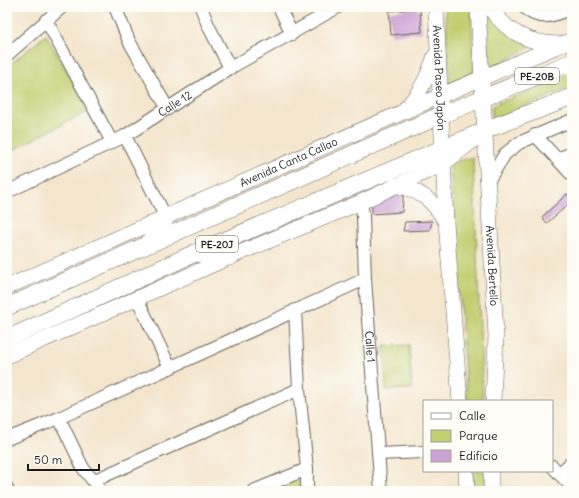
<svg xmlns="http://www.w3.org/2000/svg" width="579" height="498" font-family="Delius,sans-serif">
  <style>
    .green { fill: #c2ce70; stroke: #6f7546 }
    .building { fill: #cca3d4 }
    .lines { fill: none; stroke-linecap: round; stroke-linejoin: round }
    .minor-casing { stroke: #68635a; stroke-width: 14 }
    .major-casing { stroke: #68635a; stroke-width: 16 }
    .highway-casing { stroke: #68635a; stroke-width: 18 }
    .minor { stroke: #fff; stroke-width: 12 }
    .major { stroke: #fff; stroke-width: 15 }
    .highway { stroke: #fff; stroke-width: 17 }
    .labels { text-anchor: middle; stroke-width: 3.5; stroke-linejoin: round; paint-order: stroke }
    .shield { fill: #fdfcf7; stroke: #605f5e; stroke-width: 1 }
    .shield-label { font-size: 10px; font-weight: bold; fill: #1c1c1c }
    .street-label { font-size: 11px; fill: #1c1c1c; stroke: #fdfcf7 }
  </style>
  <rect width="100%" height="100%" fill="#fdfcf7"/>
  <filter id="ink" filterUnits="userSpaceOnUse"><feTurbulence type="fractalNoise" baseFrequency=".025" numOctaves="2"/><feDisplacementMap in="SourceGraphic" scale="8" xChannelSelector="R" yChannelSelector="G"/><feConvolveMatrix kernelMatrix="1 2 1 2 8 2 1 2 1" color-interpolation-filters="sRGB"/></filter>
  <filter id="wash" filterUnits="userSpaceOnUse"><feTurbulence type="fractalNoise" baseFrequency=".012" numOctaves="4" result="noise"/><feDisplacementMap in="SourceGraphic" scale="16" xChannelSelector="R" yChannelSelector="G"/><feGaussianBlur stdDeviation="0.9" result="paint"/><feColorMatrix in="noise" values="0 0 0 0 0 0 0 0 0 0 0 0 0 0 0 0 0 1.4 0 .05"/><feComposite in="paint" operator="in"/></filter>
  <g filter="url(#wash)">
    <rect width="100%" height="100%" fill="#f4e6cd"/>
    <g class="green">
      <path d="M445 7H471L474 77 450 87Z"/>
      <path d="M485 7 533 46 487 70Z"/>
      <path d="M46 35 89 111 7 153V67Z"/>
      <path d="M572 73V87L492 120V106Z"/>
      <path d="M473 157 483 401H467L450 163Z"/>
      <path d="M409 345 412 389 386 390 384 346Z"/>
      <path d="M472 471H485L486 491H474Z"/>
      <path d="M298 478 299 491H266Z"/>
    </g>
    <g id="blocks">
      <g class="building">
        <path d="M420 9 422 32 391 35 389 11Z"/>
        <path d="M404 190 402 212 372 214V203Z"/>
        <path d="M567 194 572 201 547 223 542 217Z"/>
        <path d="M432 221 430 230 403 231 405 222Z"/>
      </g>
    </g>
  </g>
  <g filter="url(#ink)">
    <use href="#blocks" fill-opacity="0" stroke="#68635a" stroke-width="1"/>
    <g class="lines">
      <g class="minor-casing">
        <g id="minor">
          <path d="M115 7 129 41 168 109"/>
          <path d="M201 7 208 25 230 68"/>
          <path d="M279 7 292 34"/>
          <path d="M524 7C539 23 555 15 572 8"/>
          <path d="M46 20 112 142"/>
          <path d="M7 55 62 7"/>
          <path d="M535 135 572 175"/>
          <path d="M125 136 166 218"/>
          <path d="M557 159 572 153"/>
          <path d="M488 181 505 154 519 143 572 120"/>
          <path id="s1" d="M7 192 125 136 230 68 338 7"/>
          <path id="s2" d="M361 202 363 215 365 279 381 491"/>
          <path d="M137 298 170 368"/>
          <path d="M295 310 299 389 307 469V491"/>
          <path d="M59 418 83 468 101 491"/>
          <path d="M7 439 59 418 365 279"/>
          <path d="M378 454 424 452"/>
          <path d="M552 466 572 487"/>
          <path d="M559 474 572 462"/>
          <path d="M93 481 299 389"/>
          <path d="M7 488 8 491"/>
          <path d="M253 491 307 469"/>
        </g>
      </g>
      <g class="major-casing">
        <g id="major">
          <path id="s3" d="M436 7 446 222 460 401"/>
          <path id="s4" d="M478 7 496 336 493 401"/>
          <path d="M489 7C507 32 528 44 560 44"/>
          <path d="M405 109C420 94 428 76 435 56"/>
          <path d="M395 185C419 189 434 201 445 221"/>
          <path id="s5" d="M7 287C195 205 382 118 572 40"/>
          <path d="M7 356 230 257 361 202 443 164 476 138"/>
          <path d="M466 471 467 491"/>
          <path d="M491 471V491"/>
        </g>
      </g>
      <g class="highway-casing">
        <g id="highway">
          <path d="M148 244 166 218"/>
          <path d="M195 253 230 257"/>
          <path d="M7 307 441 115 572 62"/>
          <path d="M7 339 195 253 498 125 572 97"/>
        </g>
      </g>
      <use href="#minor" class="minor"/>
      <use href="#major" class="major"/>
      <use href="#highway" class="highway"/>
    </g>
  </g>
  <g class="labels">
    <g class="shield">
      <rect x="515" y="68" width="44" height="16" rx="3"/>
      <rect x="196" y="236" width="42" height="16" rx="3"/>
    </g>
    <g class="shield-label">
      <text x="537" y="80">PE-20B</text>
      <text x="217" y="248">PE-20J</text>
    </g>
    <g class="street-label">
      <text dy="4" stroke="none"><textPath href="#s3" startOffset="71">Avenida Paseo Japón</textPath></text>
      <text dy="4" stroke="none"><textPath href="#s1" startOffset="190">Calle 12</textPath></text>
      <text dy="4" stroke="none"><textPath href="#s5" startOffset="308">Avenida Canta Callao</textPath></text>
      <text dy="4" stroke="none"><textPath href="#s4" startOffset="259">Avenida Bertello</textPath></text>
      <text dy="4" stroke="none"><textPath href="#s2" startOffset="145">Calle 1</textPath></text>
    </g>
  </g>
  <rect width="579" height="498" fill="none" stroke="#fdfcf7" stroke-width="24"/>
  <rect x="423" y="400" width="130" height="72" fill="#fdfcf7" stroke="#a3a29f"/>
  <rect x="431" y="413" width="20" height="6" fill="#ffffff" stroke="#a3a29f"/>
  <text x="459" y="420" font-size="12" fill="#1c1c1c">Calle</text>
  <rect x="431" y="430" width="20" height="12" fill="#c2ce70" stroke="#a3a29f"/>
  <text x="459" y="440" font-size="12" fill="#1c1c1c">Parque</text>
  <rect x="431" y="450" width="20" height="12" fill="#cca3d4" stroke="#a3a29f"/>
  <text x="459" y="460" font-size="12" fill="#1c1c1c">Edificio</text>
  <path d="M28 464v6h71v-6" fill="none" stroke="#1c1c1c" stroke-width="2"/>
  <text x="34" y="464" font-size="12" fill="#1c1c1c" stroke="#fdfcf7" stroke-width="3" paint-order="stroke">50 m</text>
</svg>
